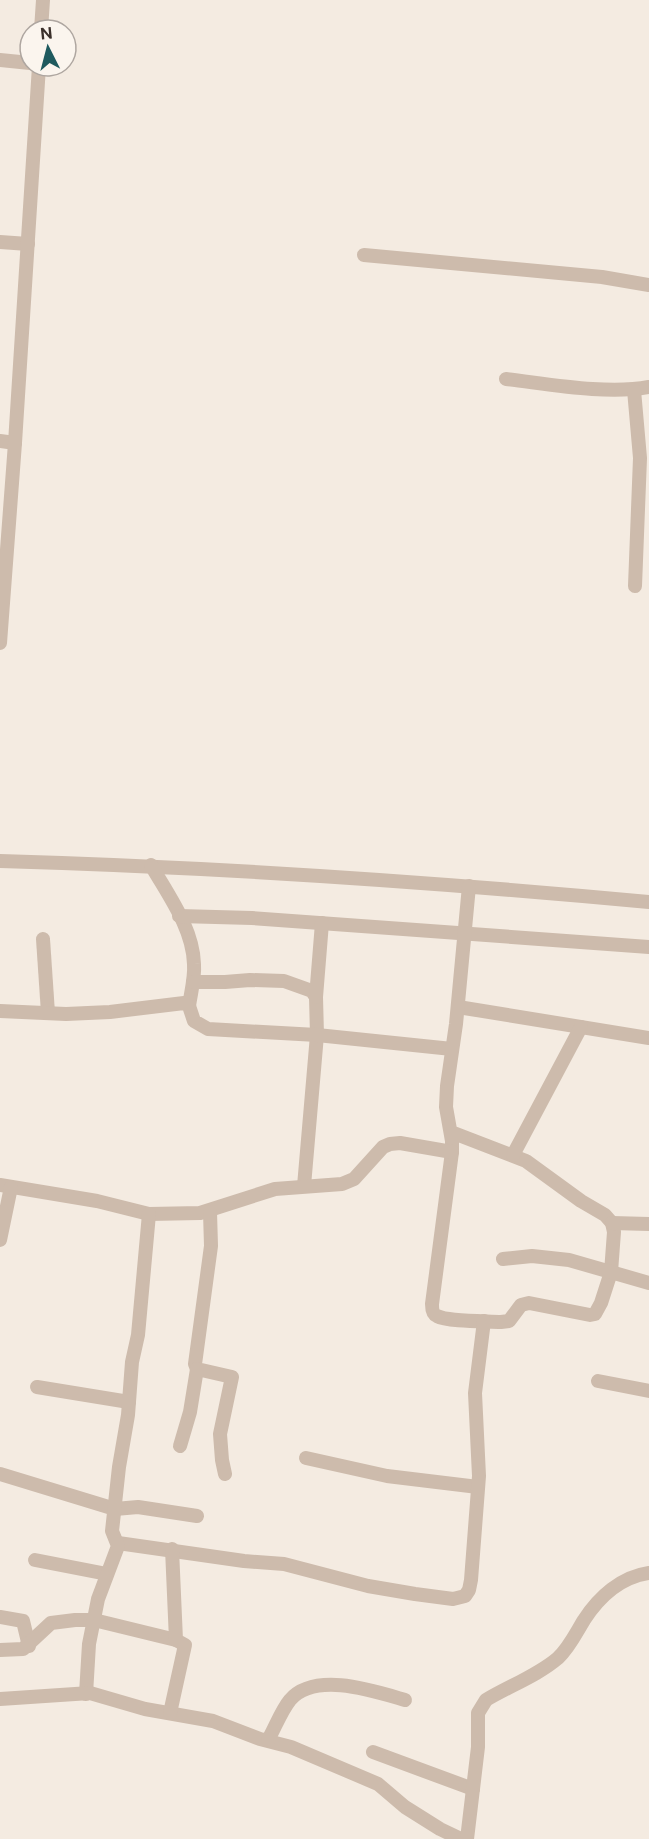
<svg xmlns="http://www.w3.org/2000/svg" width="649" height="1839" font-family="'Public Sans',sans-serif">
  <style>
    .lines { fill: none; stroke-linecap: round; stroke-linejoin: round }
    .minor { stroke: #cdbbac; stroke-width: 14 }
  </style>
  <rect width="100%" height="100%" fill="#f4ebe1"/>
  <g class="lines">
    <g class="minor">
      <path d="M41 30 43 0"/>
      <path d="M0 60 30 63"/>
      <path d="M0 242 28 244"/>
      <path d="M364 255 602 277 649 285"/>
      <path d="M506 379C549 384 607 395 649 387"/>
      <path d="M634 390 640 458 635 586"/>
      <path d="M0 441 15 443"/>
      <path d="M0 643 15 443 39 66"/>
      <path d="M0 861C217 867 433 882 649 902"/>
      <path d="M151 865C168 895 193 928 194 964 195 978 191 992 189 1006"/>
      <path d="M179 916 252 918 649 947"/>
      <path d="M43 939 48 1013"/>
      <path d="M193 982H225L250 980 284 981 312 991 316 997 317 1035 304 1186"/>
      <path d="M316 997 322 923"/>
      <path d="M458 1007 649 1038"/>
      <path d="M0 1011 66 1014 110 1012 184 1003 189 1006 194 1021 208 1029 317 1035 452 1049"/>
      <path d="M451 1132 526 1161 581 1201 605 1215 612 1223 614 1232 611 1272 601 1303 595 1314 590 1315 529 1303 521 1305 509 1321 501 1322C488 1321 448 1322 437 1316 432 1314 432 1308 432 1304L452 1152V1141L446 1107 447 1086 456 1024 469 886"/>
      <path d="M513 1155 581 1027"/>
      <path d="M0 1185 97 1201 149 1214 200 1213 275 1189 342 1184 354 1179 383 1147 390 1144 400 1143 452 1152"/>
      <path d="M210 1212 211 1246 195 1364 197 1369 232 1377 220 1434 222 1460 225 1474"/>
      <path d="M612 1223 649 1224"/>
      <path d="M0 1240 11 1187"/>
      <path d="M503 1259 532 1256 569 1260 649 1283"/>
      <path d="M598 1381 649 1391"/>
      <path d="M37 1387 129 1402"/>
      <path d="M180 1446 190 1412 197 1369"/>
      <path d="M306 1458 387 1476 478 1487"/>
      <path d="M0 1474 115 1509 138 1507 197 1516"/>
      <path d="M118 1543 244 1561 284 1564 368 1586 415 1594 453 1599 465 1596 469 1590 471 1580 479 1476 475 1393 484 1321"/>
      <path d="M35 1560 107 1574"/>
      <path d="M0 1617 23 1621 29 1646"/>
      <path d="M0 1650 23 1649 51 1623 75 1620H94L176 1640"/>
      <path d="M86 1694 89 1644 98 1599 118 1546 112 1531 119 1467 128 1415 132 1362 138 1335 149 1214"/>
      <path d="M0 1699 90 1693 145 1709 213 1721 260 1739 291 1747 378 1784 405 1807 440 1829 461 1839"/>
      <path d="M170 1713 185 1645 176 1640 172 1549"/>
      <path d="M268 1740C275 1728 281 1711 290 1700 315 1671 374 1691 405 1700"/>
      <path d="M373 1752 473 1789"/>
      <path d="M467 1839 478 1747V1713L486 1700C509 1686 537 1676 558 1658 569 1648 576 1633 584 1620 599 1597 621 1577 649 1573"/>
    </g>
  </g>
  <g transform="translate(48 48) rotate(354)"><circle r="28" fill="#fbf5ee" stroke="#aea6a0" stroke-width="1.5"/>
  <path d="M0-4.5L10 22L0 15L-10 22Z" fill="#1f5a5e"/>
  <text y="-9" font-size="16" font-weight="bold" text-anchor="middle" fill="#3b302b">N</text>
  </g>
</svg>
